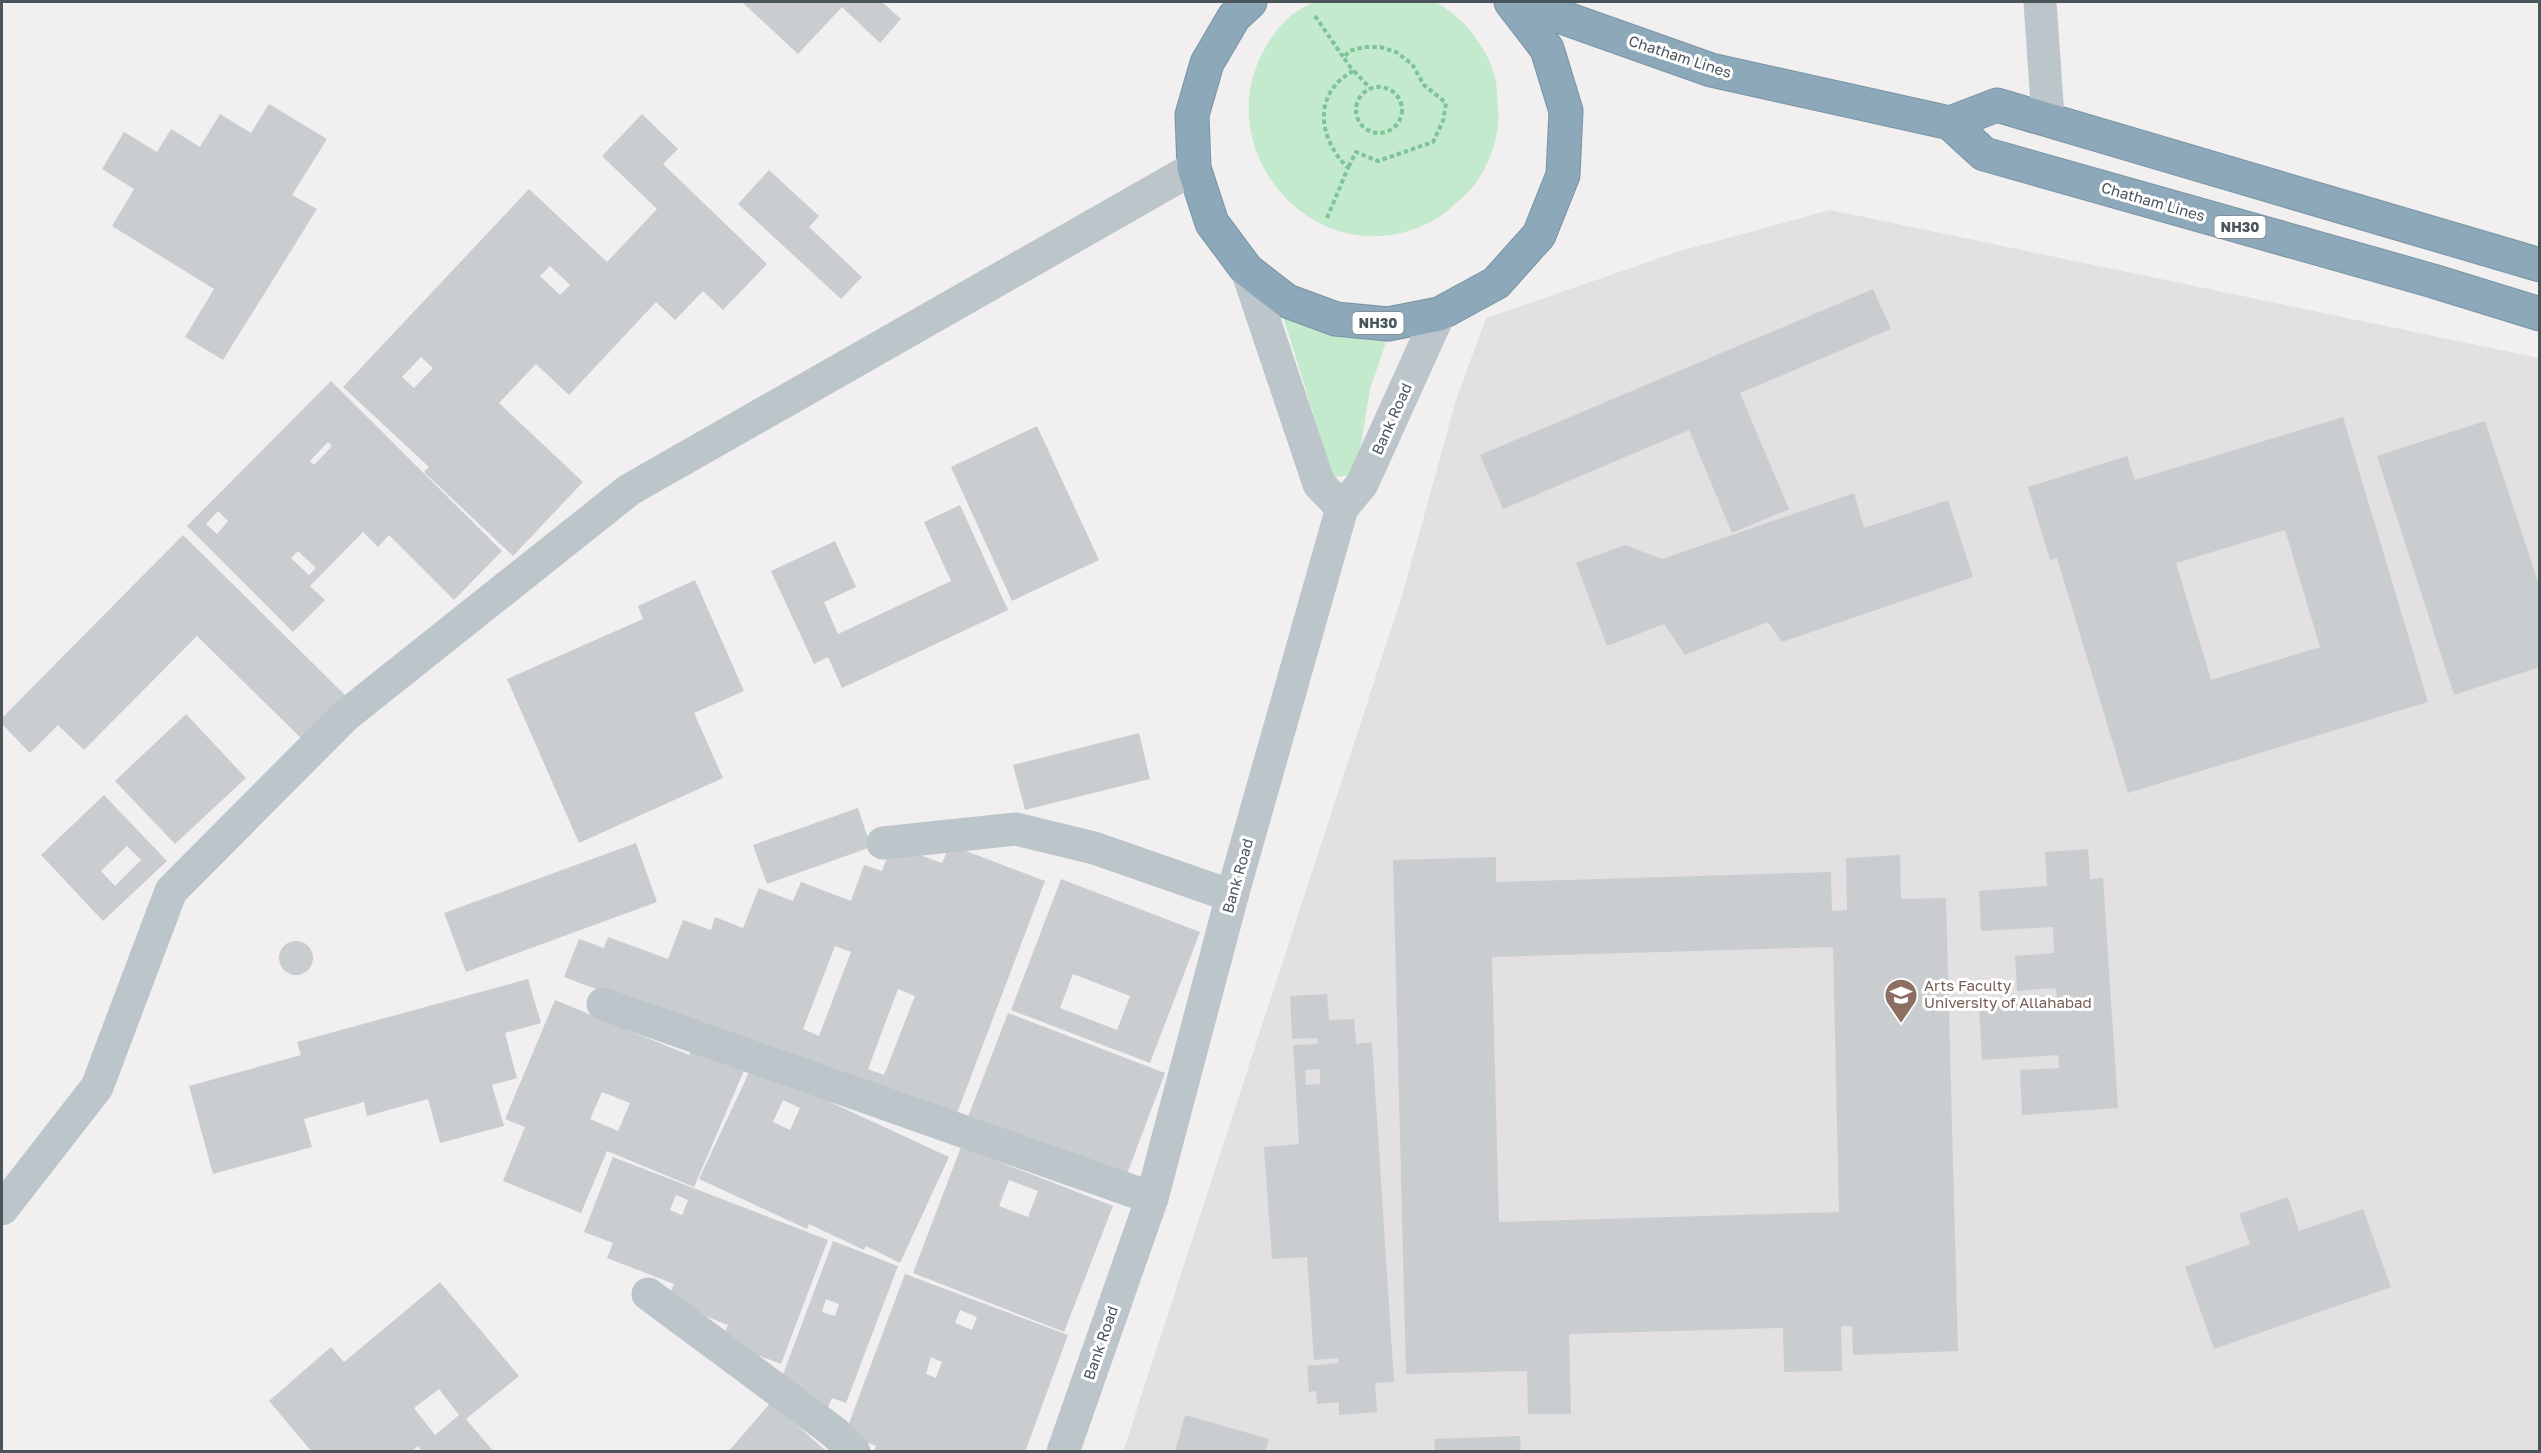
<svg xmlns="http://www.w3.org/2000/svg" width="2541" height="1453" font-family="'Golos Text',sans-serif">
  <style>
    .education { fill: #e2e0e1 }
    .park { fill: #c3eacc }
    .building { fill: #cacdd0; fill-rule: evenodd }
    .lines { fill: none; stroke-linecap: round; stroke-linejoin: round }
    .highway-casing { stroke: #7893a3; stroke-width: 35 }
    .path { stroke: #7fc398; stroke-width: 4; stroke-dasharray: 4.5 3; stroke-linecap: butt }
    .minor { stroke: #bcc5ca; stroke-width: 33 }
    .highway { stroke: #8da8b8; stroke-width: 33 }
    .labels { text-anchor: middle; stroke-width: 6; stroke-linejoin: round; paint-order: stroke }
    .shield { fill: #fff; stroke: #80888c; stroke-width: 1.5 }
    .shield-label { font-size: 14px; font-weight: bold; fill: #49555a }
    .street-label { font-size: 15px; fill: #49555a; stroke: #fff }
    .education-label { font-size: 15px; fill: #785e54; stroke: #fff; text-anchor: start }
  </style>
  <rect width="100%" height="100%" fill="#f1eff0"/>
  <path class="education" d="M1830 210 2539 358V1451L1123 1452 1402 596 1456 400 1486 318 1680 251Z"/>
  <g class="park">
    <path d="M1313 2H1434C1461 14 1485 45 1494 73 1497 83 1497 95 1498 105 1502 136 1486 178 1461 199 1453 205 1445 214 1436 219 1310 290 1183 126 1287 19 1294 12 1305 7 1313 2Z"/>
    <path d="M1282 313 1388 336 1370 389 1356 475 1333 477Z"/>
  </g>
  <g class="building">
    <path d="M742 2H882L901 19 880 43 842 7 798 54Z"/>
    <path d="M269 104 327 139 292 195 317 209 223 360 185 337 214 289 112 226 134 189 102 169 124 132 157 152 171 129 200 147 220 114 251 133Z"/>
    <path d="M642 114 678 149 663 164 767 264 723 310 703 291 675 320 656 302 569 395 536 364 499 403 583 482 513 556 424 472 429 467 343 387 529 189 607 262 657 209 602 156ZM550 266 570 285 560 295 540 276ZM421 357 433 368 414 388 402 377Z"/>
    <path d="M769 170 819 216 809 227 862 277 841 299 738 204Z"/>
    <path d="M1873 289 1891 329 1740 393 1789 509 1732 533 1689 430 1503 509 1480 455Z"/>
    <path d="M331 381 502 551 454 600 389 535 378 547 363 532 310 586 325 600 293 632 187 526ZM328 442 332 446 314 465 310 461ZM218 511 228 521 217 534 206 524ZM298 551 316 568 309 575 291 558Z"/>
    <path d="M2343 417 2428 702 2128 793 2057 558 2050 560 2028 487 2127 456 2135 480ZM2285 530 2320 647 2211 680 2176 563Z"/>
    <path d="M2485 421 2540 588V667L2454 695 2377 456Z"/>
    <path d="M1037 426 1099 560 1012 601 951 467Z"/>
    <path d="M1854 493 1864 528 1948 500 1973 577 1782 642 1768 622 1685 655 1664 624 1607 646 1576 563 1625 545 1662 559Z"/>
    <path d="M960 505 1008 610 842 688 828 657 814 664 771 571 835 541 856 587 824 602 838 634 951 581 924 522Z"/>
    <path d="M183 535 347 697 304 741 197 636 84 750 58 725 30 753 2 724V718Z"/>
    <path d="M695 580 744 691 694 713 723 778 579 843 507 679 643 619 638 606Z"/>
    <path d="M186 714 246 778 175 844 115 781Z"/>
    <path d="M1139 733 1150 779 1025 810 1013 765Z"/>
    <path d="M104 795 167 861 103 921 41 855ZM127 846 141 860 115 886 101 871Z"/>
    <path d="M858 808 871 847 767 884 753 845Z"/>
    <path d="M636 843 657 902 466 972 444 913Z"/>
    <path d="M892 845 942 863 950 845 1045 881 953 1124 564 977 579 939 604 948 608 937 668 959 683 920 711 930 715 917 743 928 759 888 793 901 801 882 851 901 864 865 882 871ZM835 946 851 952 819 1036 803 1029ZM898 989 915 996 884 1075 868 1069Z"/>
    <path d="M2088 849 2090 879 2103 878 2118 1108 2022 1115 2020 1070 2059 1068 2058 1055 1982 1060 1979 1006 2057 1000 2056 988 2017 991 2015 956 2054 953 2053 927 1981 931 1979 891 2047 886 2045 852Z"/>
    <path d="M1900 855 1901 899 1946 898 1958 1351 1853 1355 1852 1326H1841L1842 1371 1784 1372 1783 1328 1569 1334 1571 1414H1528L1527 1371 1406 1374 1393 860 1496 857V882L1831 872 1832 911 1847 910 1846 858ZM1833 947 1839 1212 1499 1222 1492 957Z"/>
    <path d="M1061 879 1200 932 1150 1063 1011 1010ZM1073 974 1130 996 1117 1030 1060 1008Z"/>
    <circle cx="296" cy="958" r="17"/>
    <path d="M528 979 541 1023 505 1033 517 1078 492 1085 504 1126 440 1143 428 1099 367 1116 364 1102 304 1119 312 1147 213 1174 189 1086 301 1055 297 1042Z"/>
    <path d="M1327 994 1329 1020 1354 1019 1356 1044 1372 1042 1394 1382 1375 1383 1377 1412 1339 1415V1402L1317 1404 1316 1391 1309 1392 1307 1366 1338 1363V1358L1314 1360 1307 1257 1272 1259 1264 1147 1299 1144 1293 1045 1318 1044 1317 1038 1292 1039 1290 996ZM1320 1069V1084L1306 1085 1305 1070Z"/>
    <path d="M555 1000 689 1055 694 1044 746 1066 694 1187 607 1151 581 1213 503 1181 525 1127 505 1119ZM602 1092 630 1103 618 1131 590 1119Z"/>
    <path d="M1008 1013 1165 1073 1124 1182 966 1122Z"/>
    <path d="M752 1066 949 1157 900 1263 866 1246 864 1250 809 1224 807 1229 699 1179ZM783 1100 800 1108 790 1130 773 1122Z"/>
    <path d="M961 1147 1113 1206 1064 1332 913 1273ZM1009 1180 1038 1191 1028 1217 999 1206Z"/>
    <path d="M613 1157 828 1240 781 1364 721 1341 728 1325 667 1301 674 1284 607 1258 613 1243 584 1232ZM676 1195 688 1200 682 1215 670 1210Z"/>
    <path d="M2288 1197 2299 1231 2363 1209 2391 1287 2214 1349 2185 1267 2250 1244 2239 1214Z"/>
    <path d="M833 1241 898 1266 846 1403 832 1398 825 1414 779 1385ZM826 1299 839 1304 835 1316 822 1312Z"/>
    <path d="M905 1274 1068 1335 1025 1452H874L876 1446 845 1434ZM960 1310 977 1317 972 1330 955 1323ZM931 1357 942 1362 936 1378 926 1374Z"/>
    <path d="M440 1282 519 1376 466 1419 494 1452H422L418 1446 411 1452H312L269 1401 331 1347 344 1362ZM439 1389 459 1415 435 1435 414 1408Z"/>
    <path d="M771 1402 827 1452H728Z"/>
    <path d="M1185 1415 1269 1439 1265 1452H1175Z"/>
    <path d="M1520 1436 1521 1452H1435L1434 1439Z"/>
  </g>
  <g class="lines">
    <g class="highway-casing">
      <g id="highway">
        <path d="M1250 2 1234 17 1207 63 1192 115 1194 168 1212 223 1247 270 1287 301 1336 319 1388 324 1439 314 1496 283 1539 235 1563 175 1566 111 1547 49 1511 2"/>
        <path d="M1519 2 1711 70 1950 123 1984 154 2433 281 2540 314"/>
        <path d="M1950 123 1997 105 2540 265"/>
      </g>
    </g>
    <g class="path">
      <path d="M1315 16 1344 58"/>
      <path d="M1354 71 1370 88"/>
      <circle cx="1379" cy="110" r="23"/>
      <path d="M1327 218 1348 168C1318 138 1312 94 1353 71L1344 58 1349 51 1364 47H1380L1396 52 1412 64 1424 85 1446 103 1443 121 1433 142 1378 161 1356 152 1348 168"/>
    </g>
    <g class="minor">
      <path d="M2040 2 2048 118"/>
      <path d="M1247 270 1319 484 1342 508"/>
      <path d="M883 843 1016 829 1094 848 1232 896"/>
      <path d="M603 1004 1152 1198"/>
      <path d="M2 1209 97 1087 171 891 345 716 629 490 1194 168"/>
      <path d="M648 1294 834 1432 854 1452"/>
      <path d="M1063 1452 1152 1198 1232 896 1342 508 1362 484 1439 314"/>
    </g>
    <use href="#highway" class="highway"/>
  </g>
  <defs>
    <g id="university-pin" transform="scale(1.725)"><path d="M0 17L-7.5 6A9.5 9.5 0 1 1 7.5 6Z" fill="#8d6e63" stroke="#fff"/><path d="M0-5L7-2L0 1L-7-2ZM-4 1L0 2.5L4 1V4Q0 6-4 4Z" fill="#fff"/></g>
  </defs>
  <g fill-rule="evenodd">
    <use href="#university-pin" x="1901" y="995"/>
  </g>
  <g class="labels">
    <g class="shield">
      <rect x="2214.5" y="216" width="51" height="22" rx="4.5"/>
      <rect x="1352.5" y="312" width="51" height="22" rx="4.5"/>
    </g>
    <g class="shield-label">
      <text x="2240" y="232">NH30</text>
      <text x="1378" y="328">NH30</text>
    </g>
    <g class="street-label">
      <text transform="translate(1680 57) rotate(18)" y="5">Chatham Lines</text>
      <text transform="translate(2153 202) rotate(16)" y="5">Chatham Lines</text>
      <text transform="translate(1392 419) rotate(-66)" y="5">Bank Road</text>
      <text transform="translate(1238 876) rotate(-74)" y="5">Bank Road</text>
      <text transform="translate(1101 1343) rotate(-71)" y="5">Bank Road</text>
    </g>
    <g class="education-label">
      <text x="1924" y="991">Arts Faculty<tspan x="1924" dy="17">University of Allahabad</tspan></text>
    </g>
  </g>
  <rect width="2541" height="1453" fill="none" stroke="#49555a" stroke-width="6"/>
</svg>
